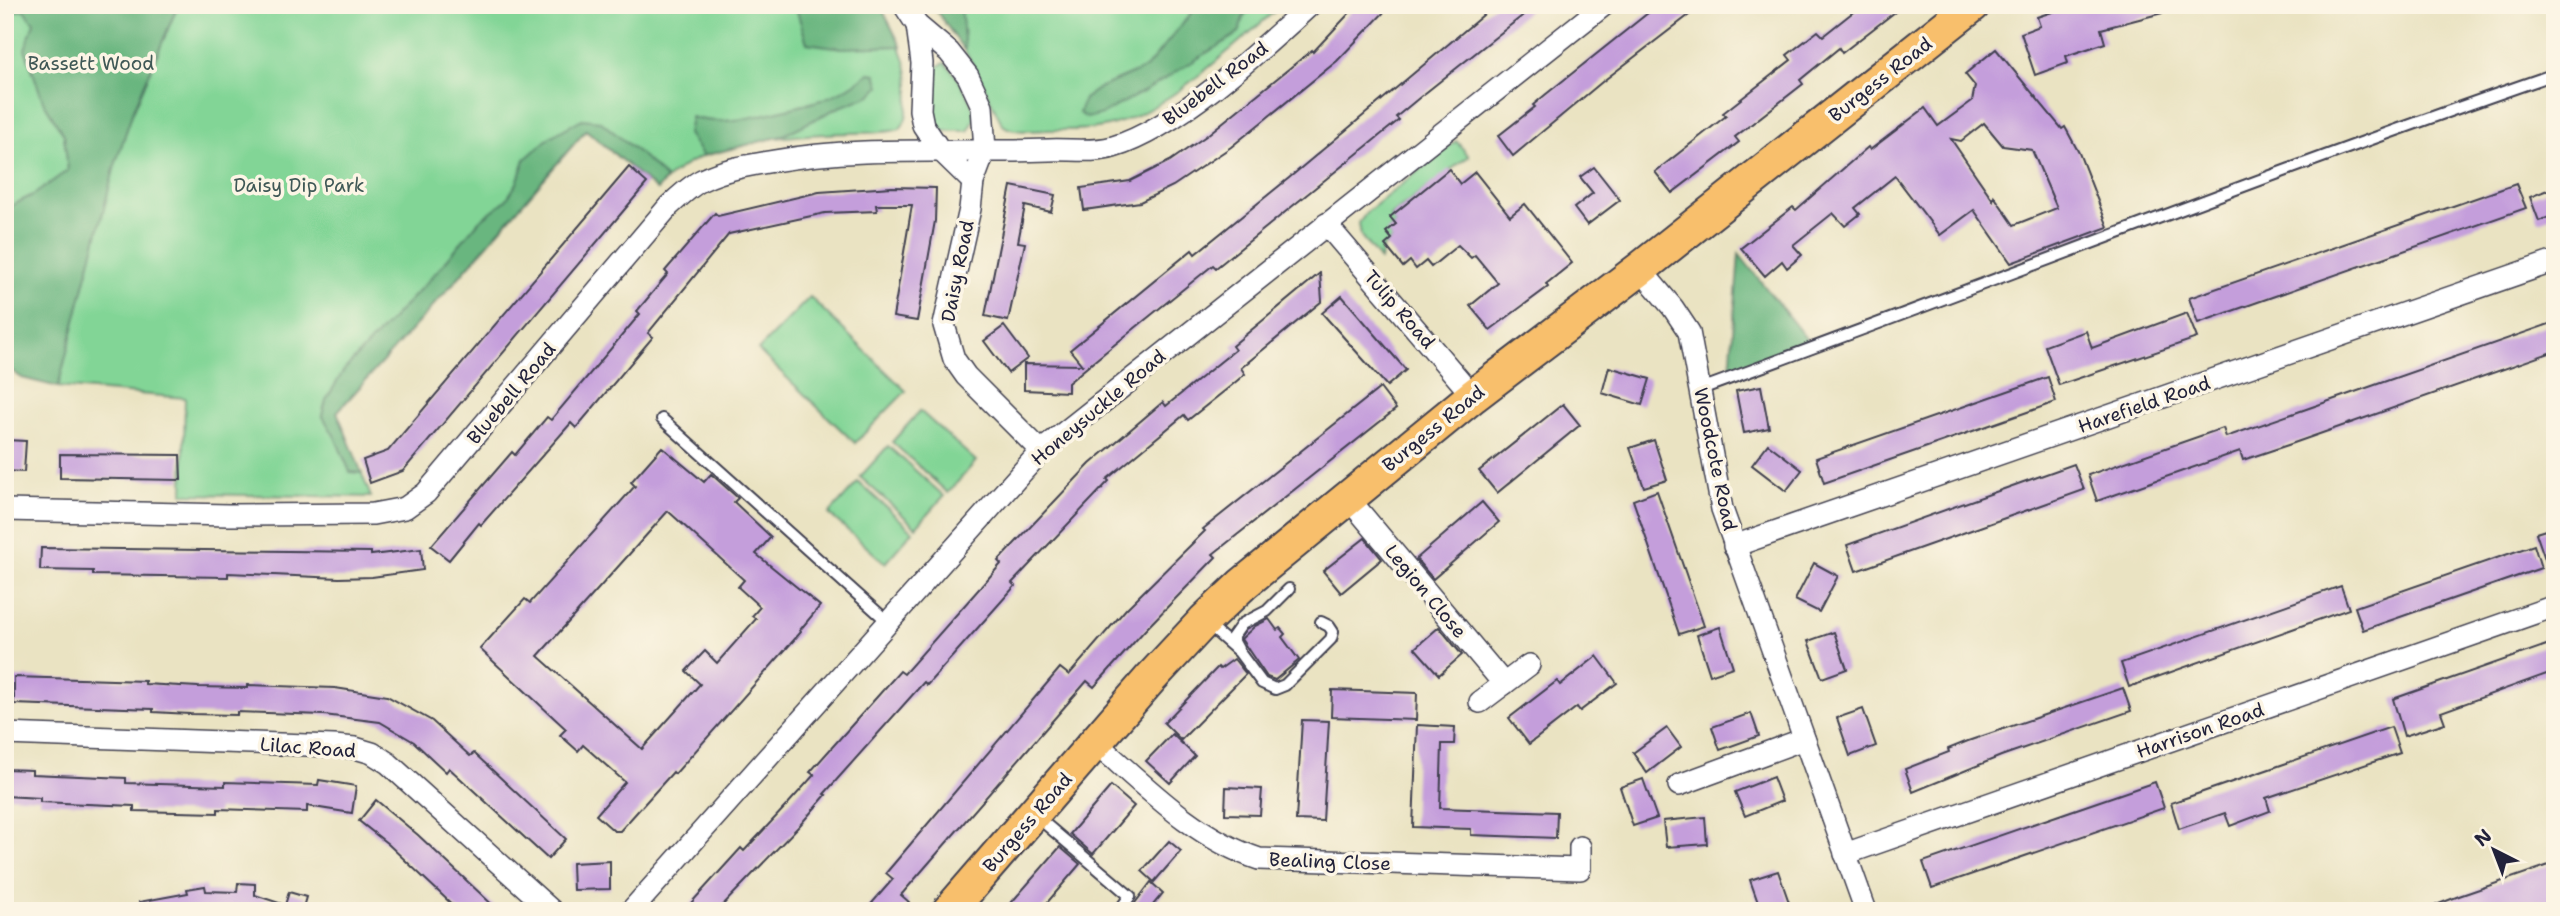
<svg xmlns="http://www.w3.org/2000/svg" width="2560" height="916" font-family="'Shantell Sans',sans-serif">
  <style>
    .green { fill: #82d596; stroke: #527c68; stroke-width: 2 }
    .forest { fill: #69b67f; stroke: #466c5d; stroke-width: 2 }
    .building { fill: #c49edb; fill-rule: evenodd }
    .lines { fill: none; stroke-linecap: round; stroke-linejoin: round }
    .service-casing { stroke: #403f4f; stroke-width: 14 }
    .minor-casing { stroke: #403f4f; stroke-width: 24 }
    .primary-casing { stroke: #403f4f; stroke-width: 37 }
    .service { stroke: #fff; stroke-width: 10 }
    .minor { stroke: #fff; stroke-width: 21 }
    .primary { stroke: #f8bf6c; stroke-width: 33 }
    .labels { text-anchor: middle; stroke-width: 7; stroke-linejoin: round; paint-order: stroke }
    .park-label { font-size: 19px; fill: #3f5856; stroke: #fcf5e5 }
    .street-label { font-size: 19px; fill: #22223b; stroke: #fcf5e5 }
  </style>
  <rect width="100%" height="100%" fill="#fcf5e5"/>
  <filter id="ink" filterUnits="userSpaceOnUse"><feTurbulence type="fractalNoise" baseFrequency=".0143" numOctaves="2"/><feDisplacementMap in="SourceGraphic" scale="14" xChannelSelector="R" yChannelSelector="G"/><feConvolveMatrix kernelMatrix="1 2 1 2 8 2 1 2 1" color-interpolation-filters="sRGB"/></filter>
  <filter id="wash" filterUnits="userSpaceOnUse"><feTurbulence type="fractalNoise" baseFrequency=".00686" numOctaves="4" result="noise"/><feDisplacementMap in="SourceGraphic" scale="28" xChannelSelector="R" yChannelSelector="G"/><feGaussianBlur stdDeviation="1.57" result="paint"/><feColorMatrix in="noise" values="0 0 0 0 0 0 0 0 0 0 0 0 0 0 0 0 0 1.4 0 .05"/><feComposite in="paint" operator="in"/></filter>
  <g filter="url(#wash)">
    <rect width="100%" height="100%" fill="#eae3c2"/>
    <g class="green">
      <path d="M178 5H880C896 38 914 66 908 103 907 113 907 121 900 129 884 134 863 132 847 133 785 136 698 138 657 190L586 130 459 277 337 412 371 497 183 494 185 398 58 387 115 165 132 114Z"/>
      <path d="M934 5H1282C1234 45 1165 115 1103 127 1085 131 1067 130 1049 130 1036 130 1013 134 1003 125 1000 122 982 80 977 72 965 49 949 27 934 5Z"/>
      <path d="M25 10 35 23 43 101 64 135 68 171 35 194 5 209V13Z"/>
      <path d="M945 63C955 72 977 106 974 120 973 124 970 127 968 131H937L929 112 934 68Z"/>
      <path d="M1456 141 1469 156 1390 216 1396 224 1387 232 1392 239 1382 248 1380 260 1361 236 1359 223 1367 212Z"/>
      <path d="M810 297 906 391 855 443 758 350Z"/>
      <path d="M920 411 976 461 948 493 892 442Z"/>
      <path d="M888 446 944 496 916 527 860 477Z"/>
      <path d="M858 482 913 531 885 563 829 514Z"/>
    </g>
    <g class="forest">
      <path d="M5 5H178L132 114 115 165 58 387 22 378 5 366V209L35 194 68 170 64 135 43 101 25 49 34 23 24 10 5 13Z"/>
      <path d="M795 5H880L901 46 842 48 807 43Z"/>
      <path d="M932 5H961L965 51Z"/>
      <path d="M1198 5H1263C1247 11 1242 13 1240 31L1234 36 1147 90 1102 114 1087 118 1079 113 1084 99 1101 87 1146 68Z"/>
      <path d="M869 73 876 74 880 86 871 95 835 109 782 136 703 156 688 134 691 117C722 126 749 118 778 111 814 103 840 97 869 73Z"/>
      <path d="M582 119 600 121 645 158 666 179 657 190 586 130 459 277 337 412 362 473 350 472 335 437 322 415 326 400 344 370 439 269 479 221 506 200 517 183 525 159 550 137Z"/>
      <path d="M1739 254 1808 341 1730 370Z"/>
    </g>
    <g id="blocks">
      <g class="building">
        <path d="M1357 5H1391L1337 61 1231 147 1173 186 1140 202 1084 210 1081 188 1130 181 1170 161 1206 136 1312 50 1313 52Z"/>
        <path d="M1495 5H1536L1419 98 1396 117 1399 120 1216 268 1213 265 1098 358 1068 383V392L1024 390V364L1082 365 1070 350 1192 250 1195 254 1289 178Z"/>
        <path d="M1658 5H1702L1602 82 1513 156 1498 136 1535 107 1533 105 1545 95Z"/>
        <path d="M1862 5H1904L1842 53 1839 48 1800 80 1803 84 1735 137 1739 142 1672 193 1655 172 1726 116 1723 113 1791 60 1787 55 1818 31 1823 36Z"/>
        <path d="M2053 5H2170V11L2101 29 2105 43 2066 56 2068 63 2035 75 2021 33 2040 26 2037 17 2055 11Z"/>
        <path d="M1996 49 2062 129 2065 127 2079 153 2108 227 2011 263 1974 210 1940 235 1895 176 1855 208 1860 214 1845 226 1833 213 1793 245 1802 255 1787 268 1782 261 1765 276 1741 248 1793 207 1796 210 1868 147 1870 150 1925 108 1938 126 1972 101 1975 86 1965 74ZM1984 123 2003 146 2032 150 2057 208 2014 225 1994 196 1993 200 1951 139 1961 141Z"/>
        <path d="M629 167 647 183 403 471 370 483 363 460 388 451Z"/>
        <path d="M1594 167 1620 200 1587 225 1574 208 1593 193 1580 177Z"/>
        <path d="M1449 169 1460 184 1475 172 1510 216 1525 204 1572 263 1546 284 1548 287 1490 330 1470 306 1498 283 1475 255 1471 258 1458 245 1431 267 1426 261 1416 269 1410 261 1403 267 1385 245 1392 239 1386 232 1396 224 1390 217Z"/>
        <path d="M2516 184 2526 208 2198 323 2189 298Z"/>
        <path d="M1011 186 1055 195 1051 212 1025 206 1018 242 1025 243 1008 321 985 316Z"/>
        <path d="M892 187 936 188 935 221 917 321 893 317 912 205H876L877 211 825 213 729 234 648 333 653 337 576 428 571 423 481 525 479 523 449 560 431 546 512 452 515 455 547 417 551 420 640 314 637 311 668 274 665 271 715 213 718 216 819 192Z"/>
        <path d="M2555 187V215L2539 221 2530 197Z"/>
        <path d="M1320 273 1322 301 1241 368 1245 374 1232 385 1188 420 1184 415 1107 479 1109 481 1012 583 1015 586 927 685 924 682 824 794 826 795 800 825 717 911H699L691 903 741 848 744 851 786 806 814 775 810 772 868 707 900 671 904 674 1001 564 998 561 1090 464 1163 402 1166 406 1204 375 1235 350 1232 346Z"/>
        <path d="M1342 296 1406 370 1387 386 1322 313Z"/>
        <path d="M2187 313 2197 338 2059 385 2045 346 2086 331 2092 348Z"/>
        <path d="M2555 322V351L2291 444 2243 460 2240 451 2097 501 2088 475 2223 428 2226 437Z"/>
        <path d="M1004 326 1028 358 1008 373 984 341Z"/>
        <path d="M1609 367 1650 379 1642 405 1602 393Z"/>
        <path d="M2048 377 2056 402 1824 483 1816 458Z"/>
        <path d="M1761 386 1769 428 1744 433 1736 391Z"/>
        <path d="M1380 388 1396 409 1213 554 1216 557 1145 630 1094 687 1087 681 901 895 909 902 901 911H865L893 879 886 873 1060 668 1069 675 1126 609 1205 531 1203 529Z"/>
        <path d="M1563 404 1580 425 1497 493 1479 471Z"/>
        <path d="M5 440 26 441 24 472 5 471Z"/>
        <path d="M1654 440 1667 480 1644 487 1630 448Z"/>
        <path d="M1768 444 1802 470 1786 491 1752 465Z"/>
        <path d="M662 447 704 482 711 474 738 498 734 502 771 537 756 554 820 606 800 630 801 632 675 774 673 772 620 831H614L596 815 625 782 583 745 578 751 560 735 566 729 480 649 525 599 530 603 635 486 631 482ZM668 511 744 580 738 587 760 607 752 616 756 619 717 663 705 651 686 671 700 684 642 749 538 656Z"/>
        <path d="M60 454 180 455 181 480 60 478Z"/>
        <path d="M2074 464 2084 490 1856 571 1847 545Z"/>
        <path d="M1657 491 1704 626 1679 634 1633 500Z"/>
        <path d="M1482 502 1499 522 1433 579 1416 559Z"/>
        <path d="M2555 527V578L2552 579 2536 533Z"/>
        <path d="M1365 538 1382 559 1341 593 1323 571Z"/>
        <path d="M2534 545 2541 568 2363 630 2355 607Z"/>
        <path d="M41 548 371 552V555L421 549 423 570 372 577 339 578 228 573V577L93 575V571L40 570Z"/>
        <path d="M1814 563 1838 576 1819 612 1795 600Z"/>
        <path d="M2341 586 2349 609 2129 687 2121 663Z"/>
        <path d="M1269 619 1277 630 1280 628 1285 634 1282 637 1299 660 1275 680 1267 677 1241 639 1255 626Z"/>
        <path d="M1439 627 1462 655 1439 675 1415 648Z"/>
        <path d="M1720 627 1733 667 1710 675 1697 635Z"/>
        <path d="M1834 632 1847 669 1822 678 1808 641Z"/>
        <path d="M2555 642V671L2441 712 2445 723 2404 736 2393 699Z"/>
        <path d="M1597 656 1617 683 1580 711 1577 707 1529 744 1509 718 1557 681 1560 685Z"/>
        <path d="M1234 659 1246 674 1181 740 1164 723 1218 667 1220 669Z"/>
        <path d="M14 677 145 681V684L198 687 248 688V685L335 688 387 696 432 721 470 756 474 753 566 839 548 859 449 768 446 772 414 742 380 722 324 715 237 712V715L190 714 153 712V709L14 704Z"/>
        <path d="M2123 688 2131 711 2001 756 1913 792 1905 769 1949 752 1948 749 1968 741Z"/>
        <path d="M1332 690 1417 693 1416 720 1331 717Z"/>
        <path d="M1863 709 1876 746 1850 756 1837 718Z"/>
        <path d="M1751 713 1759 736 1720 750 1712 727Z"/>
        <path d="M1302 720 1329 721 1323 821 1296 820Z"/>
        <path d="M1417 725 1455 727 1454 744H1442L1440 808 1557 812 1556 838 1471 835V829L1413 827Z"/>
        <path d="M2391 727 2400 753 2266 798 2270 811 2230 826 2225 813 2179 829 2171 803Z"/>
        <path d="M1667 728 1681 747 1647 773 1633 753Z"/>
        <path d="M1172 734 1195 756 1170 783 1146 761Z"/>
        <path d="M5 769 32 770V774L126 778V783L225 786V782L318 785 319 780 356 786 352 813 307 806V812L218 809V813L134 811V806L40 802V798L5 796Z"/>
        <path d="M1773 777 1782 801 1745 816 1735 792Z"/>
        <path d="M1643 779 1657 818 1633 826 1620 787Z"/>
        <path d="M2155 782 2164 808 1932 888 1923 862Z"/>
        <path d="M1111 786 1134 806 1093 854 1070 834Z"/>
        <path d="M1226 787 1262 789 1260 815 1225 814Z"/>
        <path d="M376 800 418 835 499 911H459L388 844 359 821Z"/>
        <path d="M1705 817 1707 844 1666 847 1663 821Z"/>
        <path d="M1169 841 1181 851 1154 882 1142 871Z"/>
        <path d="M1060 847 1080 864 1040 911H1004Z"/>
        <path d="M610 861V889L573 890 572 863Z"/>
        <path d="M2555 863V911H2426V909L2459 896Z"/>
        <path d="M1778 871 1792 911H1761L1750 880Z"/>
        <path d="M1151 882 1163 893 1148 911H1129Z"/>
        <path d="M238 883 255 884V895L285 905 289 892 306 897 302 911H140L139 902 188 893 187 889 205 886 206 891 237 892Z"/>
      </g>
    </g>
  </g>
  <g filter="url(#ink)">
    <use href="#blocks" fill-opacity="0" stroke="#403f4f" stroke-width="2"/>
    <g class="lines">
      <g class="service-casing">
        <g id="service">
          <path d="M1701 389C1986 285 2268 173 2555 74"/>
          <path d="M662 419 887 621"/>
          <path d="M1207 624 1239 652 1262 683 1275 689 1285 685 1331 639 1333 632 1329 626 1321 622"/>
          <path d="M1238 649 1232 638 1242 624 1267 611 1289 589"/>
          <path d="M1036 816 1130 896 1119 911"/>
        </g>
      </g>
      <g class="minor-casing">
        <g id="minor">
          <path d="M904 5 917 25 949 52 968 76 982 106 985 150 973 182 970 209 944 325 954 359 966 376 1041 451"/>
          <path d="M917 25 922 63 920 110 923 125 939 149 973 182"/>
          <path d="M1326 224 1473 396"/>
          <path d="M1640 269 1673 308 1689 332 1722 509 1866 911"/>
          <path d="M1348 498 1504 684"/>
          <path d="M5 510 229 515 373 514 405 508 426 493 669 206C679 197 690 186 702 180 724 169 750 165 774 161 866 145 957 154 1049 150 1070 149 1093 153 1113 147 1177 128 1261 50 1310 5"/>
          <path d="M1734 546 2555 261"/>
          <path d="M1480 702 1529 665"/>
          <path d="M5 734 334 746 355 748 372 753 388 763 552 911"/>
          <path d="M1096 743C1146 787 1195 838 1259 859L1580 869V847"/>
          <path d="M1679 785 1804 739"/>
          <path d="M1845 854 2555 606"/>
          <path d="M631 911 1041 451 1604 5"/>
        </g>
      </g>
      <g class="primary-casing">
        <path id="primary" d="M949 911 1150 679 1204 621 1243 584 1473 396 1640 269 1973 5"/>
      </g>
      <use href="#service" class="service"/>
      <use href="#minor" class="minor"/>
      <use href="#primary" class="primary"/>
    </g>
  </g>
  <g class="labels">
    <g class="park-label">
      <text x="91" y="70">Bassett Wood</text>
      <text x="299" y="192">Daisy Dip Park</text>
    </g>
    <g class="street-label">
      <text transform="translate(1880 79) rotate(-38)" y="7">Burgess Road</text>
      <text transform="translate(1215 83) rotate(-37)" y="7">Bluebell Road</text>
      <text transform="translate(957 271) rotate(-79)" y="7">Daisy Road</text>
      <text transform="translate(1400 309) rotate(49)" y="7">Tulip Road</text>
      <text transform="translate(511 393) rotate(-50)" y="7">Bluebell Road</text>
      <text transform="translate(2144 404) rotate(-19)" y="7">Harefield Road</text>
      <text transform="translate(1098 407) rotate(-40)" y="7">Honeysuckle Road</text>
      <text transform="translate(1433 428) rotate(-39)" y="7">Burgess Road</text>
      <text transform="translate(1716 459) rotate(78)" y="7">Woodcote Road</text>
      <text transform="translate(1426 591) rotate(50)" y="7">Legion Close</text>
      <text transform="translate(2200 730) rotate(-19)" y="7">Harrison Road</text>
      <text transform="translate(308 747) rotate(4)" y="7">Lilac Road</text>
      <text transform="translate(1027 822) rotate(-49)" y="7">Burgess Road</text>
      <text transform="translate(1330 861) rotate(2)" y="7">Bealing Close</text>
    </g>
  </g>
  <rect width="2560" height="916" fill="none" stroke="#fcf5e5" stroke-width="28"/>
  <g transform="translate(2494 850) rotate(318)" stroke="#fcf5e5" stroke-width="5" paint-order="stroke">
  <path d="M0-5L12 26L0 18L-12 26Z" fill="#22223b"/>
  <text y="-10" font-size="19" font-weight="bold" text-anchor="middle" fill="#22223b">N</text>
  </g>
</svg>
